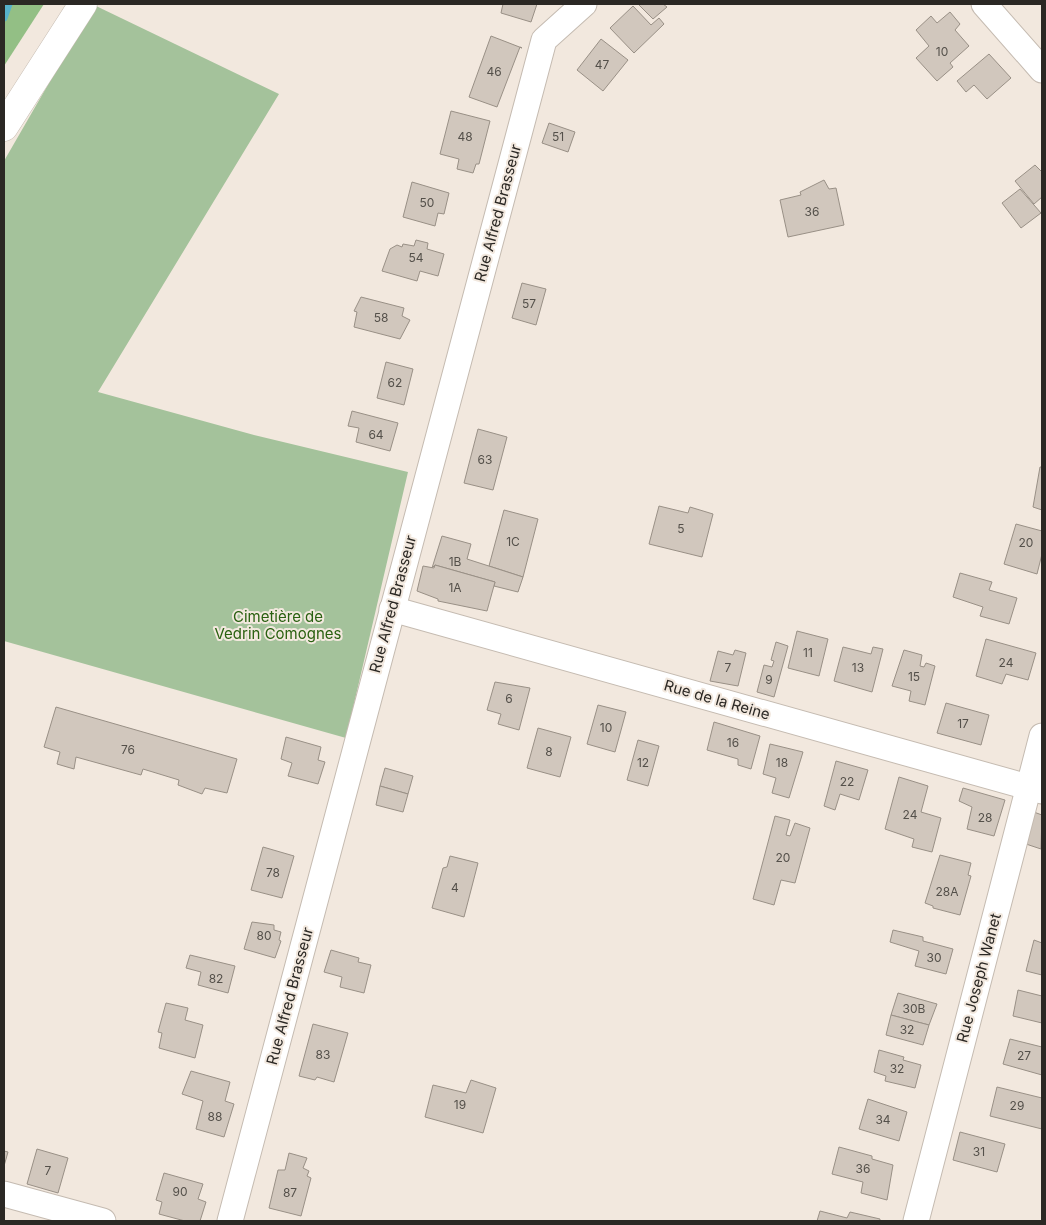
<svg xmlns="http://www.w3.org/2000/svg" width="1046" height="1225" font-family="Inter,sans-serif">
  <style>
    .green { fill: #a4c29b }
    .forest { fill: #93bf85 }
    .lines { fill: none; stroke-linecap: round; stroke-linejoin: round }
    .stream { stroke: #57b2ca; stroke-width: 7 }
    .building { fill: #d1c7bd; stroke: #999086 }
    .street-casing { stroke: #c5bbb1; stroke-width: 27 }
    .secondary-casing { stroke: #c5bbb1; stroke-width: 29 }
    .street { stroke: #fff; stroke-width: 25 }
    .secondary { stroke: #fff; stroke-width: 28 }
    .labels { text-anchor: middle; stroke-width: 4; stroke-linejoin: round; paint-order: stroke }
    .number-label { font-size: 12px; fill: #54504a }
    .street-label { font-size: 15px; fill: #2b2824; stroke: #f2e8de }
    .park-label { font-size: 15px; fill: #296010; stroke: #f2e8de }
  </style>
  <rect width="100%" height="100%" fill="#f2e8de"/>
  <path class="green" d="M94 5 279 94 98 392 254 435 408 472 346 738 4 641V161Z"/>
  <path class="forest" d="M4 4H44L4 66Z"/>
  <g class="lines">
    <path class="stream" d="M4 18 9 4"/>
  </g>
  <g class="building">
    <path d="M503 4H537L531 22 501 13Z"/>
    <path d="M638 4H663L667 7 653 19Z"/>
    <path d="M633 6 651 25 659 18 664 24 634 53 610 28Z"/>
    <path d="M950 12 960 24 955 30 969 46 950 63 953 67 937 81 916 58 929 46 916 30 931 16 937 23Z"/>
    <path d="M491 36 522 48 520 47 497 107 469 97Z"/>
    <path d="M601 39 628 60 603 91 577 70Z"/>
    <path d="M989 54 1011 78 987 99 974 85 966 92 957 81Z"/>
    <path d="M451 111 490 121 479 164H476L473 173 457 169 459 159 440 154Z"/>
    <path d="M549 123 575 132 568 152 542 143Z"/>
    <path d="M1035 165 1042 172V197L1034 204 1015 181Z"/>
    <path d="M824 180 829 189 836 188 844 225 788 237 780 200 801 195 800 192Z"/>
    <path d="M412 182 449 193 444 214 438 213 435 226 403 217Z"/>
    <path d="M1020 189 1041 213 1021 228 1002 203Z"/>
    <path d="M416 240 428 243 427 249 444 254 438 276 420 271 417 281 382 271 390 249 397 245 402 247 403 244 414 246Z"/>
    <path d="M522 283 546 289 536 325 512 318Z"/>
    <path d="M361 297 404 308 402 316 410 320 400 339 354 327 357 312 354 311Z"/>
    <path d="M386 362 413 369 404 405 377 398Z"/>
    <path d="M352 411 398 423 390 451 356 442 359 428 348 426Z"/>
    <path d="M478 429 507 437 493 490 464 483Z"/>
    <path d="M1040 467H1042V510L1033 507Z"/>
    <path d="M659 506 688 513 690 507 713 514 702 557 649 544Z"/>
    <path d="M504 510 538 519 523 577 489 566Z"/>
    <path d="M1016 524 1042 531V554L1037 574 1004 564Z"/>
    <path d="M442 536 471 544 467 559 523 577 518 592 494 586 495 582 435 565 432 568Z"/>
    <path d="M435 565 495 582 487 611 438 601V599L417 591 423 566 434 568Z"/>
    <path d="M960 573 992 582 989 590 1017 598 1009 624 980 616 983 607 953 597Z"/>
    <path d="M797 631 828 639 819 676 788 668Z"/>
    <path d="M986 639 1036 653 1028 680 1006 674 1002 684 976 676Z"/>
    <path d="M776 642 788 646 774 697 757 692 764 665 772 667 774 661 771 660Z"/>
    <path d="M843 647 871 654 873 647 883 649 872 692 834 681Z"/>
    <path d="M735 650 746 653 738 686 710 681 718 651 733 655Z"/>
    <path d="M904 650 922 655 920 666 924 667 926 663 935 666 925 705 909 701 911 691 892 686Z"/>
    <path d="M495 682 530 688 519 730 498 724 501 714 487 710Z"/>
    <path d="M946 703 989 715 981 745 937 733Z"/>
    <path d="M598 705 626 712 615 752 587 744Z"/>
    <path d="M56 707 237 759 227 793 205 788 202 794 178 785 179 780 143 769 141 775 76 757 74 769 57 764 60 752 44 747Z"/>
    <path d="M714 722 760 736 751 769 738 765V759L707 750Z"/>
    <path d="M538 728 571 737 560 777 527 768Z"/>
    <path d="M286 737 321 747 318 760 325 762 318 784 288 776 292 763 281 759Z"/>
    <path d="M638 740 659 746 648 786 627 780Z"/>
    <path d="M770 744 803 752 789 798 772 793 776 778 763 774Z"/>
    <path d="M836 761 868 770 859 800 840 794 835 810 824 806Z"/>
    <path d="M385 768 413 776 408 794 380 786Z"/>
    <path d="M899 777 928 786 921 812 941 818 932 852 912 847 914 839 885 829Z"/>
    <path d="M380 786 408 794 403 812 376 805Z"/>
    <path d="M963 788 1005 800 994 836 967 829 972 807 959 801Z"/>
    <path d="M1031 811 1042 815 1041 849 1023 843Z"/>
    <path d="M775 816 790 820 786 835 790 836 795 823 810 828 795 883 781 880 774 905 753 899Z"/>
    <path d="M263 847 294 856 282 898 251 890Z"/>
    <path d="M940 855 971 863 968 875 971 876 960 915 933 908V906L925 903Z"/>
    <path d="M450 856 478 863 464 917 432 908 443 868 447 867Z"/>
    <path d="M252 922 274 925V930L281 932 279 940 281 941 275 958 244 949Z"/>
    <path d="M893 930 923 937V941L953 949 946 974 915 966 919 951 890 942Z"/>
    <path d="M1034 940 1042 943V975L1026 971Z"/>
    <path d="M331 950 359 958 358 962 371 965 364 993 340 987 342 977 324 972Z"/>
    <path d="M190 955 235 966 228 993 198 985 201 972 186 968Z"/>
    <path d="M1018 990 1042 996V1023L1013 1016Z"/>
    <path d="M898 993 937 1004 929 1025 891 1015Z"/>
    <path d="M166 1003 188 1008 185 1020 203 1025 195 1058 159 1048 162 1033 158 1032Z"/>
    <path d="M891 1015 929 1025 923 1045 886 1035Z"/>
    <path d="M313 1024 348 1033 334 1082 317 1077 315 1080 299 1076Z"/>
    <path d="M1010 1039 1042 1047V1075L1003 1064Z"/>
    <path d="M879 1050 904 1057 903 1060 921 1065 915 1088 885 1081 886 1076 874 1072Z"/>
    <path d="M191 1071 230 1082 225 1101 234 1104 224 1137 196 1129 203 1101 182 1094Z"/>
    <path d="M471 1080 496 1088 483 1133 425 1117 433 1085 466 1093Z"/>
    <path d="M997 1087 1042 1098V1129L990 1116Z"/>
    <path d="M868 1099 907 1112 899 1141 859 1129Z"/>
    <path d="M960 1132 1005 1144 997 1172 953 1160Z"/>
    <path d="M839 1147 872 1156V1159L893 1165 887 1200 861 1193 863 1182 832 1174Z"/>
    <path d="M37 1149 68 1158 58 1193 27 1184Z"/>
    <path d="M4 1151 8 1152 4 1166Z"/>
    <path d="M289 1153 307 1158 303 1168 309 1171 307 1176 311 1178 301 1216 269 1208 278 1170H285Z"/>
    <path d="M164 1173 203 1184 198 1199 206 1202 200 1221H185L159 1214 162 1202 156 1200Z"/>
    <path d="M820 1211 847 1218 850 1212 880 1219V1221H817Z"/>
  </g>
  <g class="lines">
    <g class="street-casing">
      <g id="street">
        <path d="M984 4 1042 70"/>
        <path d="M392 609 1042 791"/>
        <path d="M4 1194 103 1221"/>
        <path d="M230 1221 544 40 584 4"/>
        <path d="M916 1221 1042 736"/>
      </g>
    </g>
    <g class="secondary-casing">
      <path id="secondary" d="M4 127 83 4"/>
    </g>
    <use href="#street" class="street"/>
    <use href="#secondary" class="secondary"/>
  </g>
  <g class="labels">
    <g class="number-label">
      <text x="942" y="56">10</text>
      <text x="602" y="69">47</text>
      <text x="494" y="76">46</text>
      <text x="465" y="141">48</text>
      <text x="558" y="141">51</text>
      <text x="427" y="207">50</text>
      <text x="812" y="216">36</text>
      <text x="416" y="262">54</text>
      <text x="529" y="308">57</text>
      <text x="381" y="322">58</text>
      <text x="395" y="387">62</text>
      <text x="376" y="439">64</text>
      <text x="485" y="464">63</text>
      <text x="681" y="533">5</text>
      <text x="513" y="546">1C</text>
      <text x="1026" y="547">20</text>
      <text x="455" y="566">1B</text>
      <text x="455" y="592">1A</text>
      <text x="808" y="657">11</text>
      <text x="1006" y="667">24</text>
      <text x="728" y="672">7</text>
      <text x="858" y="672">13</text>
      <text x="914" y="681">15</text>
      <text x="769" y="684">9</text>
      <text x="509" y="703">6</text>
      <text x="963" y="728">17</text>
      <text x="606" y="732">10</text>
      <text x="733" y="747">16</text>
      <text x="128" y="754">76</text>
      <text x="549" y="756">8</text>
      <text x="643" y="767">12</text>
      <text x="782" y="767">18</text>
      <text x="847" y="786">22</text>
      <text x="910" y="819">24</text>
      <text x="985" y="822">28</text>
      <text x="783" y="862">20</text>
      <text x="273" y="877">78</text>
      <text x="455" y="892">4</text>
      <text x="947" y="896">28A</text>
      <text x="264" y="940">80</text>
      <text x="934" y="962">30</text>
      <text x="216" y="983">82</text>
      <text x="914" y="1013">30B</text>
      <text x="907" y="1034">32</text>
      <text x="323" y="1059">83</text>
      <text x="1024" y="1060">27</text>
      <text x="897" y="1073">32</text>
      <text x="460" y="1109">19</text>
      <text x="1017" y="1110">29</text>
      <text x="215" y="1121">88</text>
      <text x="883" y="1124">34</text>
      <text x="979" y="1156">31</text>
      <text x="863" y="1173">36</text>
      <text x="48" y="1175">7</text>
      <text x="180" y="1196">90</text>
      <text x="290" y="1197">87</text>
    </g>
    <g class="street-label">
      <text transform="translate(498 213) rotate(-75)" y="5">Rue Alfred Brasseur</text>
      <text transform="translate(393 604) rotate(-75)" y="5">Rue Alfred Brasseur</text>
      <text transform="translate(717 700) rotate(16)" y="5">Rue de la Reine</text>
      <text transform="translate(979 978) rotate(-75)" y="5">Rue Joseph Wanet</text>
      <text transform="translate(290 996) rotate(-75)" y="5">Rue Alfred Brasseur</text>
    </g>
    <g class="park-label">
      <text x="278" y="622">Cimetière de<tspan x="278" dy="17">Vedrin Comognes</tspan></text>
    </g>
  </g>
  <rect width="1046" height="1225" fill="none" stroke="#2b2824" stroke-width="10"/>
</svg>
